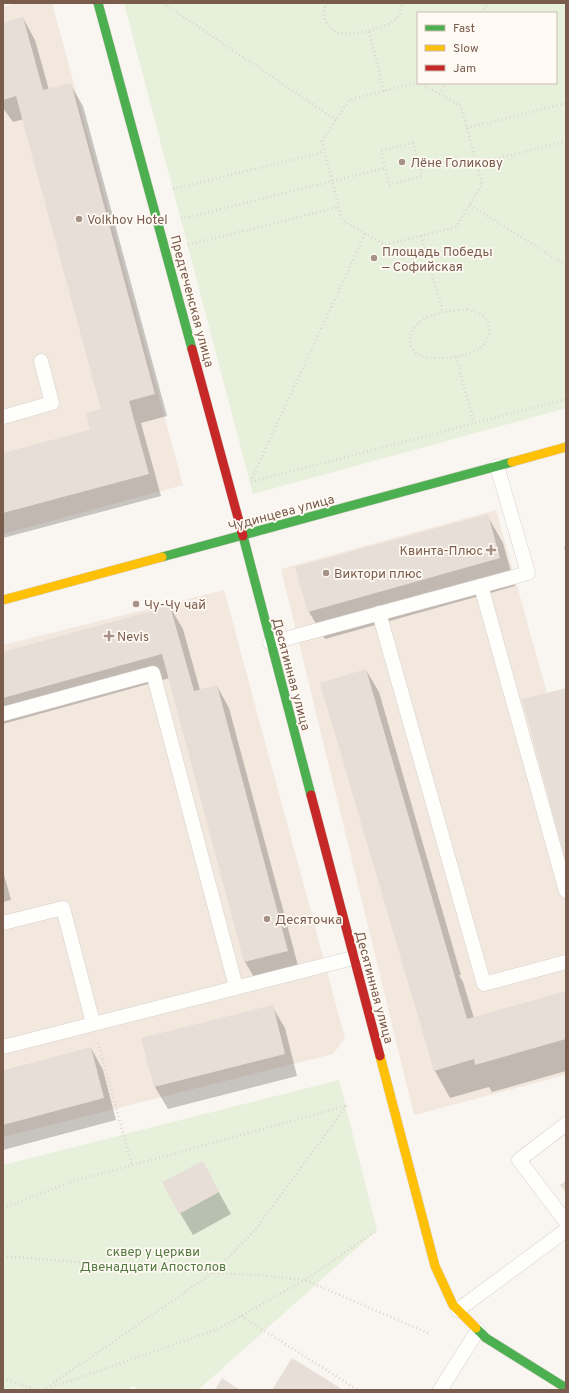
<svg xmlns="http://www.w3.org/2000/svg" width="569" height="1393" font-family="Overpass,sans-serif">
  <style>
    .residential { fill: #f2e8de }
    .green { fill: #e7f0db; fill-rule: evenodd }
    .shadow { fill: #0003 }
    .building { fill: #e6ded7 }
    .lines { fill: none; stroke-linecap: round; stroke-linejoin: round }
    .lane-casing { stroke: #d7d1cb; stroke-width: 15 }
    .fast-casing { stroke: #d9d2cb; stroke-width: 10 }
    .slow-casing { stroke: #d9d2cb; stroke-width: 10 }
    .jam-casing { stroke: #d9d2cb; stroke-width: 10 }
    .path { stroke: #dcd5d0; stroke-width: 2.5; stroke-dasharray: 1 3; stroke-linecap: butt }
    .lane { stroke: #fefefd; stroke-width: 14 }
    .fast { stroke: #4caf50; stroke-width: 9 }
    .slow { stroke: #ffc107; stroke-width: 9 }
    .jam { stroke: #c62828; stroke-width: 9 }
    .poi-dot { fill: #a69286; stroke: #fffaf3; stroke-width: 1.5 }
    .labels { text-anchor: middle; stroke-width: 3.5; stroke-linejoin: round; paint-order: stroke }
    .poi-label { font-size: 13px; fill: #7a5c4d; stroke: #fffaf3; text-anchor: start }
    .street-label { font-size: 13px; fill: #7a5c4d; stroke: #fffaf3 }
    .park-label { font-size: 13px; fill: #537a41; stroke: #fffaf3 }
  </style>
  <rect width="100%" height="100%" fill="#f9f5f0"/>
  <g class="residential">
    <path d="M16 3H52L183 485 3 534V7Z"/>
    <path d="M496 510 548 697 566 693V1075L414 1115 281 569Z"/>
    <path d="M224 590 345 1038 333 1054 3 1137V645Z"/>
  </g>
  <g class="green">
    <path d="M124 3H566V408L253 494ZM418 13H556V83H418Z"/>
    <path d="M339 1080 377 1230 198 1390H140L133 1386 128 1390H3V1165Z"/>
  </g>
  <g class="shadow">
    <path d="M23 18 35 40 49 90 70 84 83 106 167 416 141 423 161 496 3 538V454L91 430 102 409 24 119 13 122 3 108V24Z"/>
    <path d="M487 515 503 543 515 586 325 639 309 612Z"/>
    <path d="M566 546V556L564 547Z"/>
    <path d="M170 607 183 629 200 690 217 686 229 708 300 973 258 984 245 962 170 678 3 724V653Z"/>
    <path d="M366 670 379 692 461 975H459L463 982 474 1018 566 992V1071L492 1092 489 1087 450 1098 435 1071Z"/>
    <path d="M3 871 11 900 3 902Z"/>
    <path d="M272 1006 285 1028 297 1076 168 1109 155 1087 143 1039Z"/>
    <path d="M91 1048 103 1070 116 1120 3 1150V1071Z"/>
    <path d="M202 1162 231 1214 193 1235 180 1213Z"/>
  </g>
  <g class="building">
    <path d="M23 17 43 90 71 83 155 394 129 401 149 474 3 513V453L90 430 86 413 101 409 16 96 3 100V23Z"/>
    <path d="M488 514 500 558 308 612 295 567Z"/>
    <path d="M170 606 194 691 217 685 288 951 244 962 162 654 3 698V652Z"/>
    <path d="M366 669 467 1019 566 991V1039L475 1065 474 1059 434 1071 320 683Z"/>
    <path d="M566 688V862L522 699Z"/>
    <path d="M273 1005 285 1054 154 1087 141 1038Z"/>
    <path d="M91 1047 104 1098 3 1125V1071Z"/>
    <path d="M203 1161 219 1192 179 1214 162 1182Z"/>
    <path d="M566 1181V1193L560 1185Z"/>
    <path d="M292 1358 337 1386 343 1390H272Z"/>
    <path d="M222 1378 240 1390H215Z"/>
  </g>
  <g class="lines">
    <g class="lane-casing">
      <g id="lane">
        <path d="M3 417 52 403 41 361"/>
        <path d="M481 586 566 891"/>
        <path d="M379 613 484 984 566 962"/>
        <path d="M270 643 528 573 497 466"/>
        <path d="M3 714 153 673 236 987"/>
        <path d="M3 923 63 908 93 1023"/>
        <path d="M3 1047 353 958"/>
        <path d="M566 1124 519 1160 566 1222"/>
        <path d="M458 1310 566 1230"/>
        <path d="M440 1390 478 1330"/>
      </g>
    </g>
    <g class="fast-casing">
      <g id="fast">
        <path d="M98 3 192 349"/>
        <path d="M243 536 311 795"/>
        <path d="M162 557 512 462"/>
        <path d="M476 1328 486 1338 566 1388"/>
      </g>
    </g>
    <g class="slow-casing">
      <g id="slow">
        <path d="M512 462 566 447"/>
        <path d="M3 600 162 557"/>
        <path d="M380 1056 435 1266 453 1305 476 1328"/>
      </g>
    </g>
    <g class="jam-casing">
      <g id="jam">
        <path d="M192 349 243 536"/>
        <path d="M311 795 380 1056"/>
      </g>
    </g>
    <g class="path">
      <path d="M163 3 336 120"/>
      <path d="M327 3C320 15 326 29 340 33 347 35 360 32 369 31L384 91"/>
      <path d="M482 13 488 3"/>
      <path d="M369 31C385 25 401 24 402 3"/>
      <path d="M418 82 349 100 322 141 342 220 385 245 456 227 482 184 461 106 420 83"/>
      <path d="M439 94 445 83"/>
      <path d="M467 128 566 103"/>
      <path d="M476 164 566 141"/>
      <path d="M173 189 324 152"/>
      <path d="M470 205 566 265"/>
      <path d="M181 219 385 168 381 151 413 143 422 176 389 185 385 168"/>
      <path d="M421 236 443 312"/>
      <path d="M188 245 338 207"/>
      <path d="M468 309C472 311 478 312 482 315 493 323 491 339 481 347 470 356 451 358 437 358 415 360 400 342 418 324 430 312 452 311 468 309Z"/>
      <path d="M456 357 474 423"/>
      <path d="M252 478 365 234"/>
      <path d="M251 482 566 399"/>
      <path d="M98 1043 132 1165"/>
      <path d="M3 1208 71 1182 346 1106"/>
      <path d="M3 1256 213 1273 259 1275 305 1280 428 1333"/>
      <path d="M241 1316 358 1390"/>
      <path d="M3 1379 38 1390"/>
      <path d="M43 1390 213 1273 256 1229 347 1105"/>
      <path d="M44 1390 218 1329 305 1280 377 1230"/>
    </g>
    <use href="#lane" class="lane"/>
    <use href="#fast" class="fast"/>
    <use href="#slow" class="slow"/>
    <use href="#jam" class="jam"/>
  </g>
  <g class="poi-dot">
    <circle cx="402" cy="162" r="4"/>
    <circle cx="79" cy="219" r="4"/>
    <circle cx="374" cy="258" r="4"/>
    <path d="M489 544h4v4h4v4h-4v4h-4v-4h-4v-4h4z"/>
    <circle cx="326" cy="573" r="4"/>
    <circle cx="136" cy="604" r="4"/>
    <path d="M107 630h4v4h4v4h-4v4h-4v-4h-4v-4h4z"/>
    <circle cx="267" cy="919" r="4"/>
  </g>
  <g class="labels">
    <g class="poi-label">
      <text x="410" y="167">Лёне Голикову</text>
      <text x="87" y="224">Volkhov Hotel</text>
      <text x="382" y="256">Площадь Победы<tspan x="382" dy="15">— Софийская</tspan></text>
      <text x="483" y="555" text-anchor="end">Квинта-Плюс</text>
      <text x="334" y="578">Виктори плюс</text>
      <text x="144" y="609">Чу-Чу чай</text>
      <text x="117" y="641">Nevis</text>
      <text x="275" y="924">Десяточка</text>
    </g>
    <g class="street-label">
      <text transform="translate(193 301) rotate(75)" y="5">Предтеченская улица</text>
      <text transform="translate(281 512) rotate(-15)" y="5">Чудинцева улица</text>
      <text transform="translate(292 674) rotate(75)" y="5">Десятинная улица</text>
      <text transform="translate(375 987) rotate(75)" y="5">Десятинная улица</text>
    </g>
    <g class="park-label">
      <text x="153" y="1256">сквер у церкви<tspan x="153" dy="15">Двенадцати Апостолов</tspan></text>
    </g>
  </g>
  <rect width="569" height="1393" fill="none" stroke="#7a5c4d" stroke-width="8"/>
  <rect x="417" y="12" width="140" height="72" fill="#fffaf3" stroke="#cabbb1"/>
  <rect x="425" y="25" width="20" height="6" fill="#4caf50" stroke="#cabbb1"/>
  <text x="453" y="32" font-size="12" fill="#7a5c4d">Fast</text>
  <rect x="425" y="45" width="20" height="6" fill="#ffc107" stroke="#cabbb1"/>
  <text x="453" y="52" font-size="12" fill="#7a5c4d">Slow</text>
  <rect x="425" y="65" width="20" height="6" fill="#c62828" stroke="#cabbb1"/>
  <text x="453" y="72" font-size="12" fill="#7a5c4d">Jam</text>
</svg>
